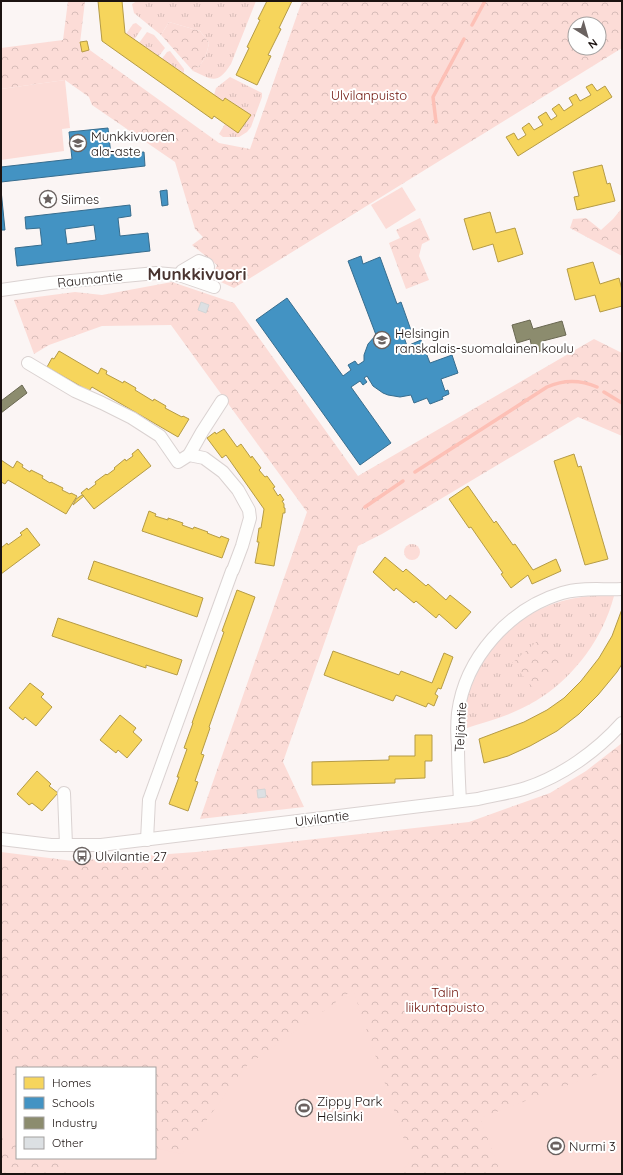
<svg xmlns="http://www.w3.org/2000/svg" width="623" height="1175" font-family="Quicksand,sans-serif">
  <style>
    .grass { fill: url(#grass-tufts) }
    .forest { fill: url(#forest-crowns); fill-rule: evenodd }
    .pitch { fill: #fcdcd7 }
    .homes { fill: #f6d55c; stroke: #b59b46 }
    .schools { fill: #4393c3; stroke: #376d8e; fill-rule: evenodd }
    .industry { fill: #8c8c6e; stroke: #6a6852 }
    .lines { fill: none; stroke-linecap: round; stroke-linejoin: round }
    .stream { stroke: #fdc0b6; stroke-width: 3.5 }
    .building { fill: #dce0e3; stroke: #d3d5d6 }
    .minor-casing { stroke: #dad2d1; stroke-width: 14 }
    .minor { stroke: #fefefd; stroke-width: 12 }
    .labels { text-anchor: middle; stroke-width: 4; stroke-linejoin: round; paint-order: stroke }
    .park-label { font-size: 13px; fill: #6c1007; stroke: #fff }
    .poi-label { font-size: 13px; fill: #1c1311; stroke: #fff; text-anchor: start }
    .street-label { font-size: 13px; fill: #1c1311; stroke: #fff }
    .district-label { font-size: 17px; font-weight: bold; fill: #493430; stroke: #fff }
  </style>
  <defs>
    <pattern id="grass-tufts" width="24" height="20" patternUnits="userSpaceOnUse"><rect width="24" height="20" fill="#fcdcd7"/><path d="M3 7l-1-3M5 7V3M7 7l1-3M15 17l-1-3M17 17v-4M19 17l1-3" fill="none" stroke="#d7bcb8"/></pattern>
    <pattern id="forest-crowns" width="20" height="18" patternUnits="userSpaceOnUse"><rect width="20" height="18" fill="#fcdcd7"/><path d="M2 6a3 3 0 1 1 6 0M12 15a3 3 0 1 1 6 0" fill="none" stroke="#d7bcb8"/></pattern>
  </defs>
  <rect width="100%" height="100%" fill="#fbf5f4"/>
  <g class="grass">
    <path d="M137 1H256L231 64C217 85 213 80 193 71 204 63 206 57 209 43L200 31 169 22 161 35 134 13 132 4Z"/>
    <path d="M136 23 142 28 134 40 126 34 133 24Z"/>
    <path d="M147 32 154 35 165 48 159 56 139 43Z"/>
    <path d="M170 51 184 69V73L162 59 167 52Z"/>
    <path d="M230 77 262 93V97L251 127 247 132 239 137H223L219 134 225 124 239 132 251 115 226 98 223 101 214 95 216 88Z"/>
    <circle cx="412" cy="552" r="8"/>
    <path d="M591 596H614C611 607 607 618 602 628 584 664 554 695 516 711 499 719 481 723 464 729 464 719 464 710 466 701 469 689 475 678 480 667 505 624 542 600 591 596Z"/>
  </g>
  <g class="forest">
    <path d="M68 1H85L80 43 219 143 250 149 302 1H622V48L234 288 212 278 217 265 192 245 203 237 195 229 175 162 92 105 89 97 65 80 1 89V48L63 40ZM575 24H599V48H575Z"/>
    <path d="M169 22 200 31 209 43C206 57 204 63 193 71L161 35Z"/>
    <path d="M622 208V256L570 228 573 219 586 218 601 230 613 219Z"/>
    <path d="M420 218 430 240 422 244 419 256 429 280 406 289 389 243 400 238 396 230Z"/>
    <path d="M172 282 234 303 358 476 594 339 622 353V436L578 417 382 534 358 546 283 762 304 807 200 819 307 512 171 325 102 326 49 345 34 354 14 300 75 292 102 295Z"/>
    <path d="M541 638 564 664 535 690 512 663Z"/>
    <path d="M622 743V1174H1V852L73 861 196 852 469 822 550 793 586 771ZM17 1068H155V1158H17Z"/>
  </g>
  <g class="pitch">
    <path d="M65 80 70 128 62 129 64 151 1 160V89Z"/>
    <path d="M402 187 416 210 386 229 371 205Z"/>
    <path d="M353 990 411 1160 400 1174H77L46 1158H155V1148L182 1154 245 1067Z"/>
    <path d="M1 1003 2 1004 13 1075 17 1083V1143L1 1138Z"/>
    <path d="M622 1065V1174H501L480 1118Z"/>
  </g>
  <g class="homes">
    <path d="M98 1H122L125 33 223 101 225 98 251 115 238 133 214 116 212 119 102 41Z"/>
    <path d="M267 1H292L279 28 281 29 268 55 271 56 257 85 236 75 249 48 247 47 260 20 258 19Z"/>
    <path d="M87 41 89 50 82 52 80 42Z"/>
    <path d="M592 84 597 91 605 86 612 97 518 156 506 137 514 133 518 140 526 135 522 128 529 123 534 130 543 125 538 117 546 112 551 120 557 116 552 109 559 104 564 111 573 105 569 98 576 94 580 101 591 95 586 87Z"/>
    <path d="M602 165 607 184 610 183 615 201 577 210 574 197 579 196 573 172Z"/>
    <path d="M490 212 496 233 515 228 523 254 498 262 493 244 473 250 464 219Z"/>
    <path d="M593 262 600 284 619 278 622 290V306L600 312 595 295 575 300 567 269Z"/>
    <path d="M59 351 98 374 101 368 107 371 106 374 123 383 124 381 136 388 135 390 153 401 154 399 166 406 165 408 182 417 183 416 189 419 178 437 92 387 89 391 47 367 52 358 54 359Z"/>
    <path d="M224 429 237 447 241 444 251 458 252 456 261 468 259 470 265 477 267 476 275 487 273 488 278 496 280 494 284 500 282 501 284 504V508H285V513H283L274 566 255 563 259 542H257L259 528H261L264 509 226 455 222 458 207 438 215 432 216 434Z"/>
    <path d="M138 449 151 466 94 509 81 493 87 488 88 490 96 484 95 482 106 474 107 475 115 469 114 468 125 459 126 461 133 456 132 454Z"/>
    <path d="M574 454 578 467 581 466 608 559 585 565 554 461Z"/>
    <path d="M1 460 13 468 17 461 23 465 22 467 30 472 31 470 43 476 42 478 50 483 51 482 63 488 62 490 70 494 71 493 77 496 66 514 8 480 5 484 1 482Z"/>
    <path d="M468 486 494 523 496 521 513 545 515 544 533 570 556 559 561 571 532 584 528 575 511 588 501 574 503 573 471 527 469 528 449 499Z"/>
    <path d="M82 495 84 496 73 505 76 499Z"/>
    <path d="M149 511 156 514 155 516 168 520V518L183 523 182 525 193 529 194 527 208 532 207 533 220 538 221 536 229 539 222 558 142 531Z"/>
    <path d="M27 528 40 545 1 574V548L7 543 8 545 22 535 20 533Z"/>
    <path d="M385 557 403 572 406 569 426 586 428 584 446 600 450 595 471 612 456 629 439 614 436 618 416 601 414 603 396 588 394 591 373 572Z"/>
    <path d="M94 561 203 598 197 617 88 579Z"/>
    <path d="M237 590 255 597 209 727 210 728 201 754 204 755 195 781 198 782 188 811 169 804 179 777H177L187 749 184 748 193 723H192L224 632 222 631Z"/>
    <path d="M622 609V664L617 672 598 695 579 714 557 731 530 746 508 756 484 763 479 739 524 722 547 710 564 698 581 681 599 658 612 636Z"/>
    <path d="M58 618 182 660 177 675 146 665V668L52 636Z"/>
    <path d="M333 651 399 675 401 671 432 683 444 653 453 657 441 689 438 688 435 694 438 696 434 706 428 703 426 707 396 695 393 701 324 675Z"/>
    <path d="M30 683 44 694 41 697 52 707 36 726 25 717 23 720 9 708Z"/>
    <path d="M120 715 136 728 133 732 142 740 127 758 118 750 116 753 100 740Z"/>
    <path d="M415 735H432V761H425V778L395 779V783L312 785V762L389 760V756H415Z"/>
    <path d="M37 771 51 784 49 786 58 793 42 811 32 803 29 805 17 794Z"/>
  </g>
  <g class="schools">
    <path d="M108 128 111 155 144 152 145 166 1 182V167L72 159 69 132Z"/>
    <path d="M1 190 5 230H1Z"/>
    <path d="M167 190 168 205 162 206 160 191Z"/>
    <path d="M130 205 131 216 118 218 120 236 148 233 150 251 17 266 15 248 42 245 40 228 26 229 25 217ZM94 225 96 240 67 244 65 229Z"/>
    <path d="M361 256 363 264 380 257 397 304 401 302 412 333 404 337 407 346 421 340 430 363 452 355 458 373 441 379 445 391 448 390 449 394 442 397 443 399 430 404 427 398 414 403 411 395 400 397 388 395 383 393 373 386 367 376 364 378 367 382 363 385 360 381 351 387 391 443 360 465 256 320 287 298 343 376 351 370 348 365 355 361 358 365 364 361V355L368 344 376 335 348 261Z"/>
  </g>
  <g class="industry">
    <path d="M530 320 533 329 562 321 566 335 543 341 545 350 533 353 530 339 517 343 512 325Z"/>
    <path d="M22 385 27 393 1 413V401Z"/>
  </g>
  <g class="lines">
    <g class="stream">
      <path d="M472 25 485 1"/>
      <path d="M436 122 433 97 464 39"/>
      <path d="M604 392 622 403"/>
      <path d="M415 472 547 387C563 380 581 380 597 387"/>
      <path d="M365 507 403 481"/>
    </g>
  </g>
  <g class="building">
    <path d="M201 302 209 305 206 313 198 310Z"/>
    <path d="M265 789 266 797 258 798 257 790Z"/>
  </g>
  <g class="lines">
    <g class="minor-casing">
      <g id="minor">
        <path d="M179 275 182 271 199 261 207 264 208 267 204 283"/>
        <path d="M1 290 50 283 156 273 179 275 214 287"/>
        <path d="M28 363 75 391 102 403 132 418 160 436 178 462 189 455 204 458 223 472 238 490 249 510 250 518 242 546 233 570"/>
        <path d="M189 455 202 432 222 401"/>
        <path d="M64 793 66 845"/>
        <path d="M460 801C459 783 458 765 458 746 457 736 457 724 458 713 465 658 509 609 562 593 581 587 602 590 622 589"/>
        <path d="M1 839 51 845H101L478 799C494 795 511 793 526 788 562 776 597 751 622 723"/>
        <path d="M147 840 149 800 232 571"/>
      </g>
    </g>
    <use href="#minor" class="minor"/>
  </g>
  <defs>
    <g id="school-ring" transform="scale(0.9)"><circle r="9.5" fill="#fff" stroke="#6a6260" stroke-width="1.5"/><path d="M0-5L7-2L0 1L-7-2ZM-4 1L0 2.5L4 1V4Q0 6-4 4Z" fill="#6a6260"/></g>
    <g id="sight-ring" transform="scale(0.9)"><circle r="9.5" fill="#fff" stroke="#6a6260" stroke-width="1.5"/><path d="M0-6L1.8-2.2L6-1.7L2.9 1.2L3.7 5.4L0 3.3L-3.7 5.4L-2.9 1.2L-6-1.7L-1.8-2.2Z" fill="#6a6260"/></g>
    <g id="bus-ring" transform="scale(0.9)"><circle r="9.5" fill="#fff" stroke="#6a6260" stroke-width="1.5"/><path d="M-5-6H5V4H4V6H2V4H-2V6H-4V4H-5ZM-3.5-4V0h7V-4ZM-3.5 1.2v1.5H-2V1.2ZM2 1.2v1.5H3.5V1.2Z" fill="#6a6260"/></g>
    <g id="stadium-ring" transform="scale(0.9)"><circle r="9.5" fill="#fff" stroke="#6a6260" stroke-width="1.5"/><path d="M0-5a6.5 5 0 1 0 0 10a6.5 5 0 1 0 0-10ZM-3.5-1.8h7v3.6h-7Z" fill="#6a6260"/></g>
  </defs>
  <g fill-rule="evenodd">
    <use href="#school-ring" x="78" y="143"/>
    <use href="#sight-ring" x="48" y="199"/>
    <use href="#school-ring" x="382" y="340"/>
    <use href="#bus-ring" x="82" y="856"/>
    <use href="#stadium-ring" x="304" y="1108"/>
    <use href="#stadium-ring" x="556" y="1146"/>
  </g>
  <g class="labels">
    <g class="park-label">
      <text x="369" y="100">Ulvilanpuisto</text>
      <text x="445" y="997">Talin<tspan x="445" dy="15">liikuntapuisto</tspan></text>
    </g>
    <g class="poi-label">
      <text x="91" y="141">Munkkivuoren<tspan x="91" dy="15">ala-aste</tspan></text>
      <text x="61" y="204">Siimes</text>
      <text x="395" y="338">Helsingin<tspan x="395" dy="15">ranskalais-suomalainen koulu</tspan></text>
      <text x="95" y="861">Ulvilantie 27</text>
      <text x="317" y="1106">Zippy Park<tspan x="317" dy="15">Helsinki</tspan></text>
      <text x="569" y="1151">Nurmi 3</text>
    </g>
    <g class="street-label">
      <text transform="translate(90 279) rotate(-6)" y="5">Raumantie</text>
      <text transform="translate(460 727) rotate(-87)" y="5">Teljäntie</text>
      <text transform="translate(322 818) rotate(-7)" y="5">Ulvilantie</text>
    </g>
    <g class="district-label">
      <text x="197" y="280">Munkkivuori</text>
    </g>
  </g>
  <rect width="623" height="1175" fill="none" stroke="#1c1311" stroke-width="4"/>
  <rect x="16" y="1067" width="140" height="92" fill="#ffffff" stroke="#a4a1a0"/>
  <rect x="24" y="1077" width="20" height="12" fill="#f6d55c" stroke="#a4a1a0"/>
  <text x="52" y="1087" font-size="12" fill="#1c1311">Homes</text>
  <rect x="24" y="1097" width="20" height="12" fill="#4393c3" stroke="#a4a1a0"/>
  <text x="52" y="1107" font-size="12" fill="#1c1311">Schools</text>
  <rect x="24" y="1117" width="20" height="12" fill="#8c8c6e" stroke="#a4a1a0"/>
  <text x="52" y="1127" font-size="12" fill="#1c1311">Industry</text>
  <rect x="24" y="1137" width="20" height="12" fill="#dce0e3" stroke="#a4a1a0"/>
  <text x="52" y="1147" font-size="12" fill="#1c1311">Other</text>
  <g transform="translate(587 36) rotate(143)"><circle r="19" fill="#ffffff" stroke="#a4a1a0"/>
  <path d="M0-3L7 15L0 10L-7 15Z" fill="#6a6260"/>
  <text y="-6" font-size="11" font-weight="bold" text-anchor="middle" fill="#1c1311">N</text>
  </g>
</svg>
